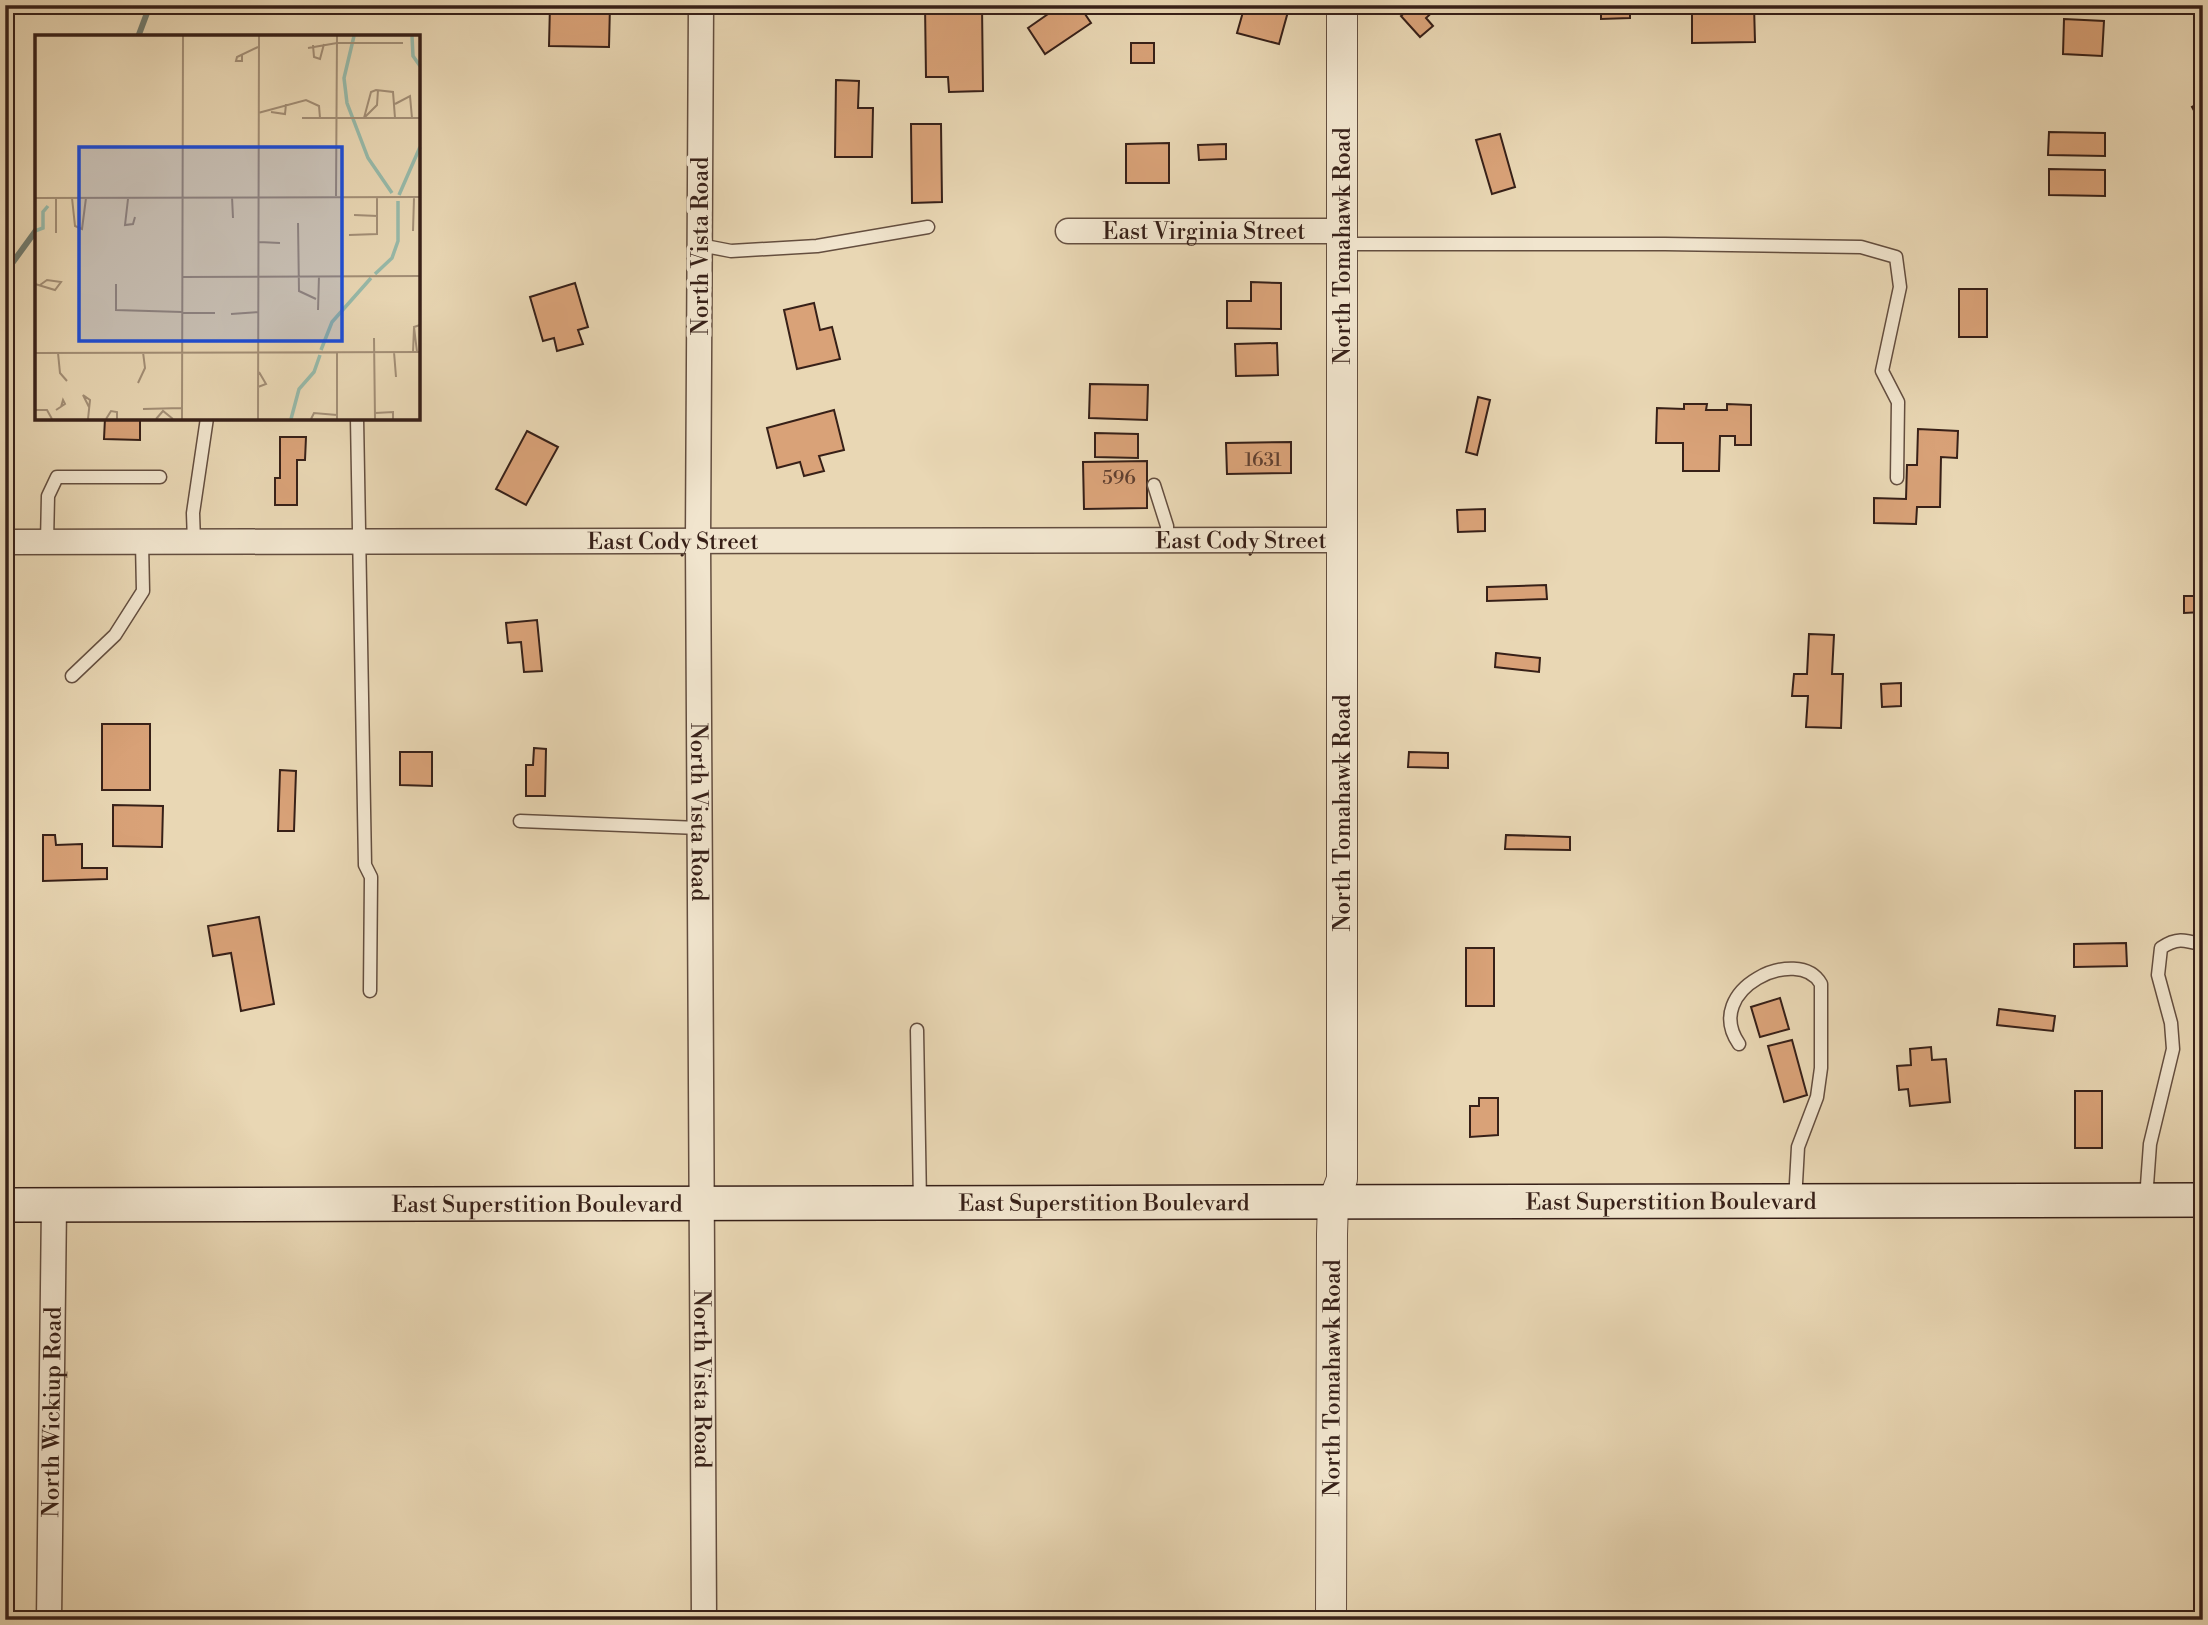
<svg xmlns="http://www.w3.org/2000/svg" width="2208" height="1625" font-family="'Libre Bodoni',serif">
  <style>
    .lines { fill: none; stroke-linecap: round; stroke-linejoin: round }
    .stream { stroke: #717c70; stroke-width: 6 }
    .building { fill: #d9a278; stroke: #372018; stroke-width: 2 }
    .service-casing { stroke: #644e3f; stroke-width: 15 }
    .minor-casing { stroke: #644e3f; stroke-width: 27 }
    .tertiary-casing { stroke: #644e3f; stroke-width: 32 }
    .secondary-casing { stroke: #372018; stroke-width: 36 }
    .service { stroke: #f1e5ce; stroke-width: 12 }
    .minor { stroke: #f1e5ce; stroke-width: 24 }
    .tertiary { stroke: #f1e5ce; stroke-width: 30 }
    .secondary { stroke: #f1e5ce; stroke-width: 33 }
    .labels { text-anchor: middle; stroke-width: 7; stroke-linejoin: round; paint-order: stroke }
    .number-label { font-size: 19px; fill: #604030 }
    .street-label { font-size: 23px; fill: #372018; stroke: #f1e5ce }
    .inset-river { fill: none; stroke: #97baaa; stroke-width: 3.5 }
    .inset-road { fill: none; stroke: #a28e76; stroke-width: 2 }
    .view { fill: #1d4ed8; fill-opacity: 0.15; stroke: #1d4ed8; stroke-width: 3.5 }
    .inset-edge { fill: none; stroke: #372018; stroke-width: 3.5 }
  </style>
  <rect width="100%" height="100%" fill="#e9d7b4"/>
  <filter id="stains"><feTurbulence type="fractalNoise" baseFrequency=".00286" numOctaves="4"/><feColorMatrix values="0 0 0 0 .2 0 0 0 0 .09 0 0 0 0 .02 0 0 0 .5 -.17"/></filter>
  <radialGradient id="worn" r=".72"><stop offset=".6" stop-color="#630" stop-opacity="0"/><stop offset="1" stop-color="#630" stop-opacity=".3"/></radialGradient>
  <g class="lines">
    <g class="stream">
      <path d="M138 37 150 5"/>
      <path d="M5 273 37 229"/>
    </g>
  </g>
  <g class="building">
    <path d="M550 5H610L609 47 549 46Z"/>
    <path d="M925 5H982L983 91 949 92 948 77H926Z"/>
    <path d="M1061 5H1091L1083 11 1091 23 1045 54 1028 28Z"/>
    <path d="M1245 5H1281L1289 8 1279 44 1237 33Z"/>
    <path d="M1413 5H1440L1426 18 1433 26 1420 37 1401 16Z"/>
    <path d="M1601 5H1630V18L1601 19Z"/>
    <path d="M1692 5H1754L1755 42 1692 43Z"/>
    <path d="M2064 19 2104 21 2102 56 2063 54Z"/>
    <rect x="1131" y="43" width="23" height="20"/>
    <path d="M836 80 859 81 858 108H873L872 157H835Z"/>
    <path d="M2203 101V127L2192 107Z"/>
    <path d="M911 124H941L942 202 912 203Z"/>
    <path d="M2049 132 2105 133V156L2048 155Z"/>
    <path d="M1500 134 1515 187 1492 194 1476 140Z"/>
    <path d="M1169 143V183H1126V144Z"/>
    <path d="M1226 144V159L1199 160 1198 145Z"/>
    <path d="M2049 169 2105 170V196L2049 195Z"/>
    <path d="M1251 282 1281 283V329L1227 328V301H1251Z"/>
    <path d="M575 283 588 327 578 330 583 344 557 351 554 338 543 341 530 297Z"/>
    <rect x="1959" y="289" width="28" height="48"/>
    <path d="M814 303 820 330 832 327 840 359 797 369 784 310Z"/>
    <path d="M1277 343 1278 375 1236 376 1235 344Z"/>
    <path d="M1090 384 1148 385 1147 420 1089 418Z"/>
    <path d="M1478 397 1490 400 1477 455 1466 452Z"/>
    <path d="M1684 404H1707L1706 410H1727V404L1751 405V445H1735V436H1720L1719 471H1683V443H1656L1657 408 1684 409Z"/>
    <path d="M834 410 844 450 819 456 824 471 804 476 800 462 777 468 767 428Z"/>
    <path d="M105 418H140V440L104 439Z"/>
    <path d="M1918 429 1958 431 1957 458 1941 457 1940 507H1917L1916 524 1874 523V498L1906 499 1907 465H1917Z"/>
    <path d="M527 431 558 447 526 505 496 489Z"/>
    <path d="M1095 433 1138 434V458L1095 457Z"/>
    <path d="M280 437H306L305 460H297V505H275V478H280Z"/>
    <path d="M1291 442V473L1227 474 1226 443Z"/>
    <path d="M1147 461V508L1084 509 1083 462Z"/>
    <path d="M1485 509V531L1458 532 1457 510Z"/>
    <path d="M1546 585 1547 599 1487 601V587Z"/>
    <path d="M2184 596H2203V612L2184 613Z"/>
    <path d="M537 620 542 671 524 672 521 642 508 643 506 623Z"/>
    <path d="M1809 634 1834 635 1832 674H1843L1841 728 1806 727 1808 696H1792L1794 674H1807Z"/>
    <path d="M1496 653 1540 658 1539 672 1495 667Z"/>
    <path d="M1901 683V706L1882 707 1881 684Z"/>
    <rect x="102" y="724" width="48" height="66"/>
    <path d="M534 748 546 749 545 796H526V765H533Z"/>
    <path d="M400 752H432V786L400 785Z"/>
    <path d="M1409 752 1448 753V768L1408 767Z"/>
    <path d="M280 770 296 771 294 831H278Z"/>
    <path d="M113 805 163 806 162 847 113 846Z"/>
    <path d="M43 835H55L56 845 82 844V868H107V879L43 881Z"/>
    <path d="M1506 835 1570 837V850L1505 849Z"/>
    <path d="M259 917 274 1004 241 1011 231 953 213 956 208 926Z"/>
    <path d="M2126 943 2127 966 2074 967V944Z"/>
    <rect x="1466" y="948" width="28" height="58"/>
    <path d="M1780 998 1789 1029 1760 1037 1751 1007Z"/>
    <path d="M1999 1009 2055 1016 2053 1031 1997 1025Z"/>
    <path d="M1792 1040 1807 1095 1784 1102 1768 1046Z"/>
    <path d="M1931 1047 1932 1060 1946 1059 1950 1102 1910 1106 1908 1089 1899 1090 1897 1066 1911 1065 1910 1049Z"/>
    <rect x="2075" y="1091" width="27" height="57"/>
    <path d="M1479 1098H1498V1135L1470 1137V1106H1479Z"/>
  </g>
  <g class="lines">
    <g class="service-casing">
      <g id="service">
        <path d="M1342 244H1665L1861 247 1896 257 1900 287 1882 371 1898 402 1897 478"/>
        <path d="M700 245 731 251 817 246 928 227"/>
        <path d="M357 418 365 865 371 877 370 991"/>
        <path d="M1154 485 1167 526V541"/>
        <path d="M47 542 48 496 57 477H160"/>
        <path d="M194 542 193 513 207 418"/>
        <path d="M72 676 115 635 143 591 142 542"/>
        <path d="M520 821 699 828"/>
        <path d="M917 1030 920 1203"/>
        <path d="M1739 1044C1701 989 1799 944 1821 984V1068L1817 1097 1798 1147 1795 1201"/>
        <path d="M2146 1199 2150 1144 2173 1049 2171 1023 2158 975 2161 948C2177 937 2185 940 2203 945"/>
      </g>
    </g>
    <g class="minor-casing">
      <g id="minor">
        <path id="s1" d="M701 5 698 541 704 1620"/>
        <path id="s2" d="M1068 231H1342"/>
        <path id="s3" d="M5 542 1343 540"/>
        <path id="s4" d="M49 1620 54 1205"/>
      </g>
    </g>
    <g class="tertiary-casing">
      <g id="tertiary">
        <path id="s5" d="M1331 1620 1332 1234 1333 1203 1342 1179V5"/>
      </g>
    </g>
    <g class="secondary-casing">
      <g id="secondary">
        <path id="s6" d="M5 1205 2203 1200"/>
      </g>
    </g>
    <use href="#service" class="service"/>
    <use href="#minor" class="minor"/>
    <use href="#tertiary" class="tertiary"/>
    <use href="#secondary" class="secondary"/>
  </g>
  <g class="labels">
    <g class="number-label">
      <text x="1263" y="466">1631</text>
      <text x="1119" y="484">596</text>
    </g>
    <g class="street-label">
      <text dy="8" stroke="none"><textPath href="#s2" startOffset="136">East Virginia Street</textPath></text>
      <text transform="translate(700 246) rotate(-90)" y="8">North Vista Road</text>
      <text transform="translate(1342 246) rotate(-90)" y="8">North Tomahawk Road</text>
      <text dy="8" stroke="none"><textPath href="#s3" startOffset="1236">East Cody Street</textPath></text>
      <text dy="8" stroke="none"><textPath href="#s3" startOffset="668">East Cody Street</textPath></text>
      <text dy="8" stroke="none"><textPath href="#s1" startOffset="807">North Vista Road</textPath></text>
      <text transform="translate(1342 813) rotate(-90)" y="8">North Tomahawk Road</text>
      <text dy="8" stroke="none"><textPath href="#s6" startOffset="1666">East Superstition Boulevard</textPath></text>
      <text dy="8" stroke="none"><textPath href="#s6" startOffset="1099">East Superstition Boulevard</textPath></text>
      <text dy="8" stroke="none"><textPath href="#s6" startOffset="532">East Superstition Boulevard</textPath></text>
      <text dy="8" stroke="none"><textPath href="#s1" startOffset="1374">North Vista Road</textPath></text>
      <text dy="8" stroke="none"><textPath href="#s5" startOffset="242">North Tomahawk Road</textPath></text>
      <text dy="8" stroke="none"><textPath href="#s4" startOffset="208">North Wickiup Road</textPath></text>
    </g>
  </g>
  <g transform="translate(35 35)">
    <rect width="385" height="385" fill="#e9d7b4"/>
    <path class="inset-river" d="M319 1 309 43 312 68 333 123 357 158M377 1 378 21 385 31M364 160 385 112M0 196 8 193V177L13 171M340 239 357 223 363 206V166M286 315 297 287 336 243M256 384 264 354 279 337 285 320"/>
    <path class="inset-road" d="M278 10 279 22 285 24 289 9M273 13 302 8H368M207 20V26H201L202 22 223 12M360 69 375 61 377 83M236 77 250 79 251 69M223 78 271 65 284 71 285 83M330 82 342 70 343 55M267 83H384M329 83 336 57 341 55 358 57 360 83M301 161 302 1M197 162 198 183M0 163 385 162M21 163V198M37 163 40 191 47 194 51 163M93 164 90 190 98 189 100 182M319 180 343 181M263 188 264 256 281 264M378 196 379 163M314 200 342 199V162M224 207 245 208M147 242 385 241M0 249 20 255 26 247 12 245 5 250M81 249V275L147 277M283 275 284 241M147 278H180M196 279 224 277M339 303 340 384M302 317V384M359 317 361 342M378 317 379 293M382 317 379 292 385 290M0 318 385 317M23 318 25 338 32 346M103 348 110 333 108 317M223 352 231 349 224 337M108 374 147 373M0 375H12L17 384M21 375 30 369 28 365 26 372M340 378 358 377V384M53 384 55 365 48 360 54 372M71 384 76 376 82 377V384M121 384 128 376 138 384M147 384 148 1M223 384 224 1M276 384 279 378 302 380"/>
    <path class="view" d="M44 112H307V306H44Z"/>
    <rect width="385" height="385" class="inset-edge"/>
  </g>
  <rect width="2208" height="1625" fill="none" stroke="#e9d7b4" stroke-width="28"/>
  <rect x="7" y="7" width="2194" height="1611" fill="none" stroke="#372018" stroke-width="3.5"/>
  <rect x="14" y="14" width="2180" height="1597" fill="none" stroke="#372018" stroke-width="2"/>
  <rect width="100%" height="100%" filter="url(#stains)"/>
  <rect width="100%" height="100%" fill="url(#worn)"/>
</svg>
